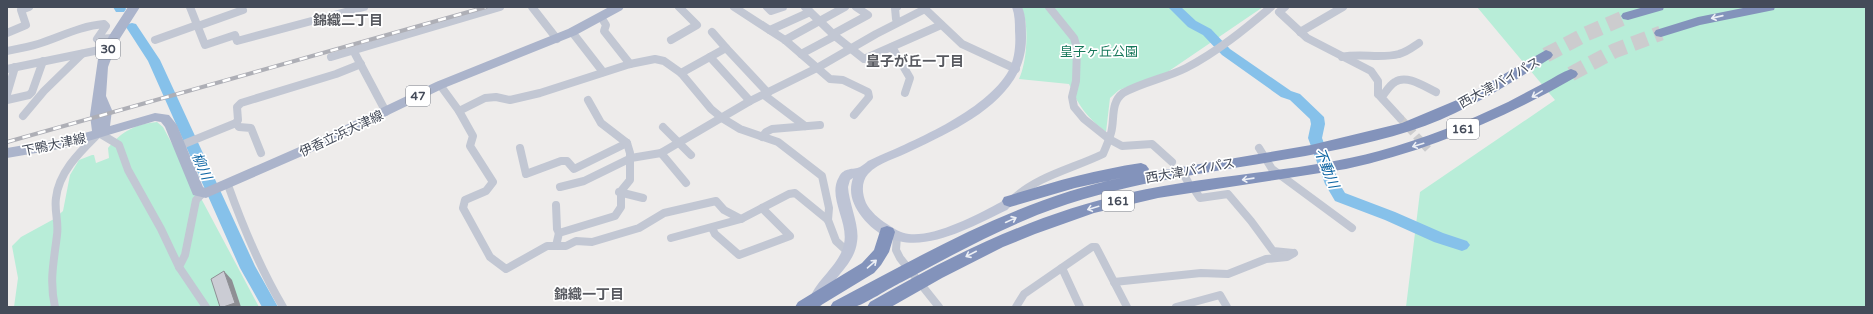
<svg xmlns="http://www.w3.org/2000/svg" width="1873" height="314" font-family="'Varela Round','Noto Sans JP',sans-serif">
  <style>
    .green { fill: #b8edd8 }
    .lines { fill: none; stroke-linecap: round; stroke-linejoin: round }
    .river { fill: #86c1ea; fill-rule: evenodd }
    .street-tunnel { stroke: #ccccce; stroke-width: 8; stroke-dasharray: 8 4; stroke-linecap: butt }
    .highway-tunnel { stroke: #ccccce; stroke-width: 15; stroke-dasharray: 15 8; stroke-linecap: butt }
    .street { stroke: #c2c7d3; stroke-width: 8 }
    .secondary { fill: #bec4d5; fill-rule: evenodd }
    .primary { fill: #abb4cb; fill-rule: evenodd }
    .highway { fill: #8393bb; fill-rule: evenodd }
    .rail-casing { stroke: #aeafb6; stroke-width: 4 }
    .rail { stroke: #fff; stroke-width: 2.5; stroke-dasharray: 8; stroke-linecap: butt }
    .shaded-wall { fill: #8e8f94 }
    .building { fill: #cbccd4; stroke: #8e8f94 }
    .oneway { stroke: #eceff5 }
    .labels { text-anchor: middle; stroke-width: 3.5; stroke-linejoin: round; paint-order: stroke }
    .shield { fill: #fff; stroke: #7c818b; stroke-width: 1 }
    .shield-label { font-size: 12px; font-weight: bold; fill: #444b59 }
    .park-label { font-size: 13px; fill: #17785b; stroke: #fff }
    .street-label { font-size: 13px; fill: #444b59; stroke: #fff }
    .neighbourhood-label { font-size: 14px; font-weight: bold; fill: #585a60; stroke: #fff }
    .water-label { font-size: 14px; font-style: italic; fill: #0d65a3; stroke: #fff }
  </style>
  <rect width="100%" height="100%" fill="#eeeceb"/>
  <g class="green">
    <path d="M1021 7H1263L1166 73 1119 90 1110 98 1106 132C1086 116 1080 108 1069 84L1019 79C1027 63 1030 23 1021 7Z"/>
    <path d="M1477 7H1866V307H1406L1420 192 1555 100Z"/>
    <path d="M157 122 163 127 259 307H14L18 278 12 246 21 237 54 219 63 211 70 175 79 160 92 155H94L96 163 109 158 108 148C122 131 136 124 157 122Z"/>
  </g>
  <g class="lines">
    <g class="river">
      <path d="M113 7H125L126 9 124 12H116Z"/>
      <path d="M1168 7H1181L1196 21 1211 29 1230 49 1291 91 1300 94 1324 117 1325 124 1322 138 1339 183 1345 193 1395 212 1443 233 1467 241 1470 245 1467 249 1462 251 1434 242 1385 220 1335 201 1325 184 1308 138 1311 124 1310 119 1290 100 1281 97 1222 55 1203 35 1188 27Z"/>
      <path d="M132 23 136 24 160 60 255 266 278 307H262L240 268 148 61 126 27 128 24Z"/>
    </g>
    <path class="street-tunnel" d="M1400 118 1428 149"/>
    <g class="highway-tunnel">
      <path d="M1546 55 1586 34 1628 16"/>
      <path d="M1571 74 1614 51 1661 33"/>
    </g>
    <g class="street">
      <path d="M190 7 205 45 235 35 237 41 364 7"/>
      <path d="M532 7 557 39"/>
      <path d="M734 7 785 40 830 79 843 80 868 92 869 97 854 115"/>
      <path d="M767 7 771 11 783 7"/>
      <path d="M805 7 835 36 864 59 941 25"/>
      <path d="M897 7 895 8 896 19 898 22"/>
      <path d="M1049 7 1074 38 1077 48 1076 81 1072 97 1074 107 1084 119 1109 139 1122 146 1152 144 1172 162"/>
      <path d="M1285 7 1279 12 1307 38 1371 71 1378 81V94L1400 118"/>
      <path d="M601 17 606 25 604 31 630 64"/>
      <path d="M198 26 243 10"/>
      <path d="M770 30 810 12"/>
      <path d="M572 32 603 72"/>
      <path d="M712 32 726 48"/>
      <path d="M1300 32 1343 7"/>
      <path d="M7 33 26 25 21 10 29 7"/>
      <path d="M833 34 868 15 856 7"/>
      <path d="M155 40 197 25"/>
      <path d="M671 40 697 25 679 7"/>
      <path d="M785 40 845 7"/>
      <path d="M892 47 910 78 905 93"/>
      <path d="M353 50 386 112"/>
      <path d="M7 51C17 49 28 47 38 44 60 37 80 26 104 24L106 26 97 39 113 38"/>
      <path d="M801 54 835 36"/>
      <path d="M331 57 500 7"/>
      <path d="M710 57 750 101"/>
      <path d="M1342 57C1361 53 1381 59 1399 54 1407 52 1413 47 1419 43"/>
      <path d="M7 69 109 48"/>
      <path d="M681 73 726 48 768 93"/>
      <path d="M440 85 459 111 473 136 470 146 493 182 486 191 465 200 463 208 490 257 506 269 547 246H566L576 241 592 242 639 228 664 213 716 201 724 210 741 219 789 194 795 193 828 220 836 241 848 252"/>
      <path d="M7 94 15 67"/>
      <path d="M1378 94H1384C1387 90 1390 85 1395 82 1407 74 1425 87 1436 92"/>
      <path d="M764 95 805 126"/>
      <path d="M7 100 29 95 32 92 43 61"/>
      <path d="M459 111 485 98 496 97 510 100 540 93 630 64 655 59 664 61 681 73 711 109 722 118 740 129 778 142 822 176 829 208 828 220"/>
      <path d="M23 116 44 91 82 54"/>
      <path d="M236 123 239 127 251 128 261 153"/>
      <path d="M663 127 691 155"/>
      <path d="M762 137 766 132 772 129 820 125"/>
      <path d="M179 146 236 123 238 120 237 107 241 103 336 74 361 64"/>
      <path d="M520 148 526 174 561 161H567L574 169 627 143"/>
      <path d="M1259 148 1272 169 1352 228"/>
      <path d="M661 153 686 183"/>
      <path d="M1184 175 1188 182"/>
      <path d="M228 185C243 227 260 268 283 307"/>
      <path d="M560 187 584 181 631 158 661 153 750 101 817 68 876 34 925 9 962 44 1016 69"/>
      <path d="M619 192 643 198"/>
      <path d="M1196 192 1200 198 1228 194 1251 221 1273 251 1293 253"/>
      <path d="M203 193 196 200 185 255 179 267 206 307"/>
      <path d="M1012 200C1037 176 1072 169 1103 154 1106 147 1109 140 1111 133 1115 119 1110 103 1123 93 1143 82 1166 78 1186 68 1217 52 1245 29 1271 7"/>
      <path d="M556 205 557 229 559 233"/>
      <path d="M712 228 715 234 739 255 790 236 762 208"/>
      <path d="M897 236 896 250 900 258 939 307"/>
      <path d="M671 238 741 219"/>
      <path d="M556 246 559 233 615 216 621 207V191L630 180V153L627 143 601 123 588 100"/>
      <path d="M1062 268 1080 307"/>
      <path d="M1114 282 1201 273 1228 274 1266 259 1287 257 1294 253"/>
      <path d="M55 307C49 280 54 261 57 235 59 222 54 210 56 198 59 171 81 151 99 133L119 145 128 170 161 229 179 267"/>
      <path d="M1016 307 1024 294 1092 247H1096L1127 307"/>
      <path d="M1176 307 1220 295 1227 307"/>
    </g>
    <path class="secondary" d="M1012 7H1022C1026 16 1026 27 1026 37 1027 97 960 128 913 150 898 158 879 162 868 174 861 182 862 194 866 203 870 211 879 219 887 224 894 229 901 233 909 234 934 237 975 216 997 204 1002 202 1005 198 1010 196L1014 198 1016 201 1007 210C962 231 903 268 862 217 853 205 848 193 853 178L850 180 848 187C849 204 860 226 857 242 854 268 825 282 821 307H807C812 281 839 268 844 244 849 222 827 197 839 177 844 167 853 170 860 167 863 165 866 163 868 161 910 142 986 112 1009 70 1015 58 1016 44 1015 31 1015 23 1015 15 1012 7Z"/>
    <path class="primary" d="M128 7H140L117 43 108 67 106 96 112 110 110 126 155 113 169 115 177 125 203 187 205 188 306 144 436 82 568 29 609 7H624L622 10 576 35 444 88 316 150 206 198 193 195 165 127 161 122 155 121 65 148 7 158V148L65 138 92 131 90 115 98 59 109 36Z"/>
    <g class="highway">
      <path d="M1644 7H1664L1663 10 1628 20 1623 19 1621 16 1623 13Z"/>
      <path d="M1748 7H1775L1774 10 1700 25 1661 37 1656 36 1654 33 1656 30 1698 17Z"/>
      <path d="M1546 50 1551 52 1553 55 1551 58C1506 86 1461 115 1410 131 1283 171 1145 168 1023 221 981 239 941 261 902 282 891 287 864 305 854 307 847 308 838 307 830 307L833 302C926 253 1020 198 1125 177L1075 188 1010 207 1004 205 1002 201 1004 197C1049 183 1094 170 1141 163L1146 165 1149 169 1147 173 1311 145 1402 123 1464 97Z"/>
      <path d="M1571 69 1576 71 1578 74 1576 77C1503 119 1428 151 1346 169L1158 198 1094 213 1035 234 1003 247 942 278 891 307H867L870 302C951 255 1035 214 1128 193 1210 174 1296 173 1379 151 1423 139 1466 122 1508 102 1520 96 1532 89 1544 83 1553 78 1562 72 1571 69Z"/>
      <path d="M887 226 893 228 895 232 889 252 881 265 874 273 818 307H795L798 302 862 263 874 250 881 228Z"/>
    </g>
    <g class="rail-casing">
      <path id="rail" d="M7 142 486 7"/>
    </g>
    <use href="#rail" class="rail"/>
  </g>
  <path class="shaded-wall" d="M224 271 232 280 241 307H223Z"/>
  <path class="building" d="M224 271 235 303 223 307H220L211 279Z"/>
  <defs><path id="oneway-shaft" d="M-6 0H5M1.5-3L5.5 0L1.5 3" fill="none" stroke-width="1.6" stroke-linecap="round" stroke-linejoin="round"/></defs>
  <g class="oneway">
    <use href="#oneway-shaft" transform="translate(1717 17) rotate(167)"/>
    <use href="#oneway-shaft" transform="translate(1537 94) rotate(149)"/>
    <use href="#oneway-shaft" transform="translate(1418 145) rotate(163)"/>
    <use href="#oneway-shaft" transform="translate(1248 179) rotate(172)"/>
    <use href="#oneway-shaft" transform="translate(1093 208) rotate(163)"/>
    <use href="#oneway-shaft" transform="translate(1011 220) rotate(-25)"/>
    <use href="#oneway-shaft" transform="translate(971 254) rotate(153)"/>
    <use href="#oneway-shaft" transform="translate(872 264) rotate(-41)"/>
  </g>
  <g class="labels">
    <g class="shield">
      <rect x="96" y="39" width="24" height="20" rx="3"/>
      <rect x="406" y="86" width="24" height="20" rx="3"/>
      <rect x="1447" y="119" width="32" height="20" rx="3"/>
      <rect x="1102" y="191" width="32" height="20" rx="3"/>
    </g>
    <g class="shield-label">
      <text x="108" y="53">30</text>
      <text x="418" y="100">47</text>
      <text x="1463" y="133">161</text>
      <text x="1118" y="205">161</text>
    </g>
    <g class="park-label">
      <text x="1099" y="56">皇子ヶ丘公園</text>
    </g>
    <g class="street-label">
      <text transform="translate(1499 82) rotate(-29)" y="5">西大津バイパス</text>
      <text transform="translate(341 133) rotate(-25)" y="5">伊香立浜大津線</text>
      <text transform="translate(54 144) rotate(-12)" y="5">下鴨大津線</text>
      <text transform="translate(1190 170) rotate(-10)" y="5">西大津バイパス</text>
    </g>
    <g class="neighbourhood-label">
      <text x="348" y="25">錦織二丁目</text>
      <text x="915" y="66">皇子が丘一丁目</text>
      <text x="589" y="299">錦織一丁目</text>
    </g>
    <g class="water-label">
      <text transform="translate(202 166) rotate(66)" y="5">柳川</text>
      <text transform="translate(1327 168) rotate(68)" y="5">不動川</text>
    </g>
  </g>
  <rect width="1873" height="314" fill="none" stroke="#444b59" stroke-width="16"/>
</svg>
